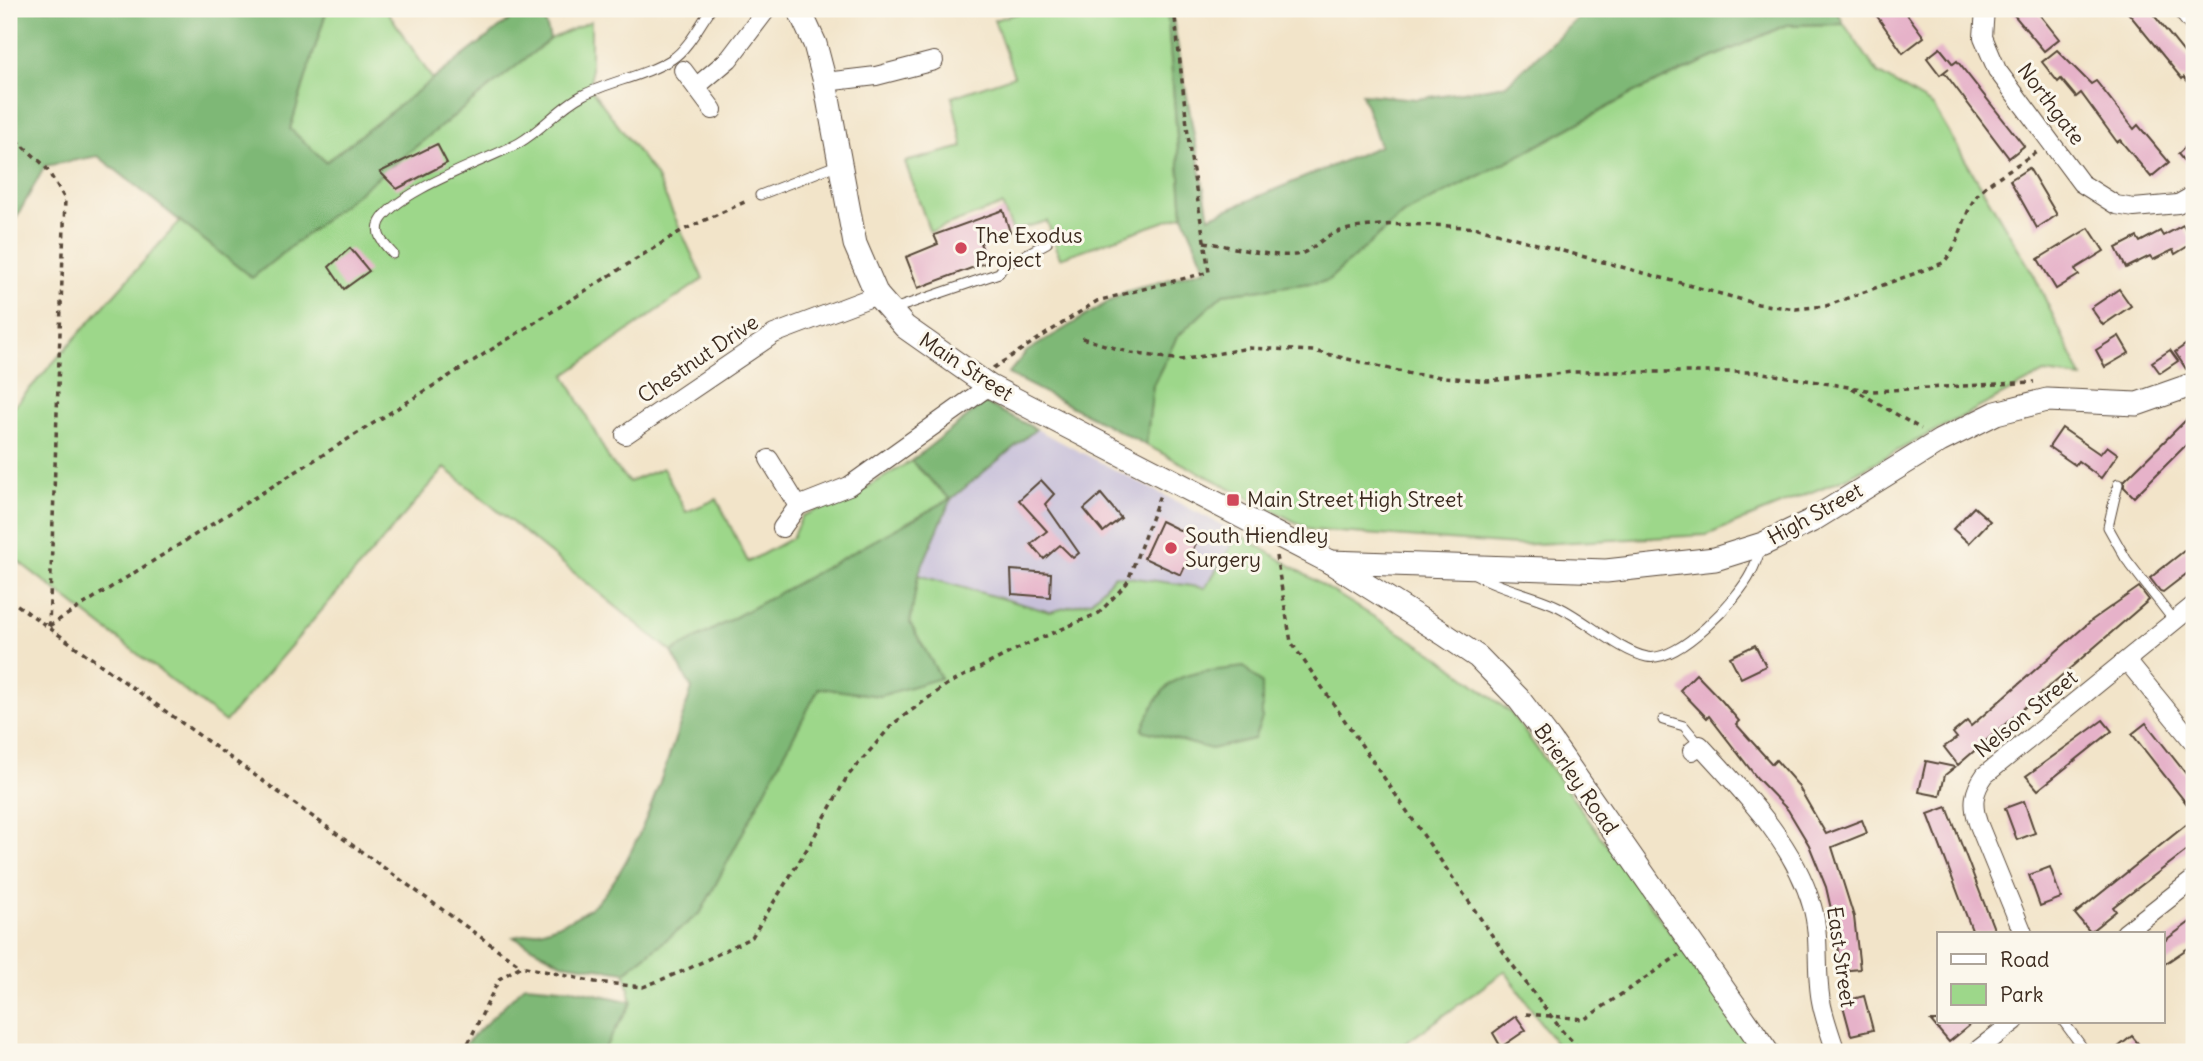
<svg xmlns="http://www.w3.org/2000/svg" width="2203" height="1061" font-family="Delius,sans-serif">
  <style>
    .industrial { fill: #c7c0d9 }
    .green { fill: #9dd78a; stroke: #6c8054; stroke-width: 2 }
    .forest { fill: #7eb876; stroke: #5c714a; stroke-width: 2 }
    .building { fill: #e6b2c9 }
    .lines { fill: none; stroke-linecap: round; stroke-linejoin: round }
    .service-casing { stroke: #564638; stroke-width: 11 }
    .minor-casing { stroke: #564638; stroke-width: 20 }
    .tertiary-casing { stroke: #564638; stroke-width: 25 }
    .path { stroke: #564638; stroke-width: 3.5; stroke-dasharray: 5 5; stroke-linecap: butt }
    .service { stroke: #fff; stroke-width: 9 }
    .minor { stroke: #fff; stroke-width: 18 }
    .tertiary { stroke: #fff; stroke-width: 23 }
    .poi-dot { fill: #d1495b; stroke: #fbf7ec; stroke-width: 2.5 }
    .labels { text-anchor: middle; stroke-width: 6; stroke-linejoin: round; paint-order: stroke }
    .street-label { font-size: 21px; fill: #3b2a1e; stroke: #fbf7ec }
    .poi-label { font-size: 21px; fill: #3b2a1e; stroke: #fbf7ec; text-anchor: start }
  </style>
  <rect width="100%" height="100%" fill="#fbf7ec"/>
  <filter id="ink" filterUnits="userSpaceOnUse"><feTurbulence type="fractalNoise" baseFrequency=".0143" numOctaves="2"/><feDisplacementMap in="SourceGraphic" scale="14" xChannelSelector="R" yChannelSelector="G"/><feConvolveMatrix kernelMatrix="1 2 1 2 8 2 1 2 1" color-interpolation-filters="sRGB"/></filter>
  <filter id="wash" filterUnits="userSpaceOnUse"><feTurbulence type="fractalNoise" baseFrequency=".00686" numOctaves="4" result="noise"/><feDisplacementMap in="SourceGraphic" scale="28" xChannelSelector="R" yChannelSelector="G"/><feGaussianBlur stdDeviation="1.57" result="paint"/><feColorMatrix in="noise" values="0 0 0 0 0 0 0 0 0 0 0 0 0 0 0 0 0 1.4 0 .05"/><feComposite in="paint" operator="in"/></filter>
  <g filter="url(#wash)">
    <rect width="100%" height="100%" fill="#f2e4c9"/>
    <path class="industrial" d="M1036 429 1239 534 1205 589 1115 576 1091 601 1050 612 918 575 951 499Z"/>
    <g class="green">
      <path d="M327 9H386L433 80 326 162 290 129Z"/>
      <path d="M1034 9H1167L1183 215 1060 258 1047 221 1013 231 1002 205 930 232 905 162 963 147 952 97 1014 76 994 20Z"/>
      <path d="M591 21V89L656 176 703 279 565 375 610 461 629 482 663 468 686 512 717 499 748 562 792 538 802 516 854 495 911 461 951 499 672 652 445 468 225 722 9 554V412L180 221 252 277 550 39Z"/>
      <path d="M1844 24 1878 73 1933 106 2034 275 2082 378 2044 373 1848 477 1707 535 1516 545 1311 530 1146 445 1153 385 1177 337 1223 294 1327 281 1403 214 1524 153 1635 92 1786 25Z"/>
      <path d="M1239 534 1441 658 1511 713 1757 1052H1561L1505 971 1403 1045 1407 1052H602L632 1002 625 972 701 912 819 687 880 696 910 623 918 575 1050 612 1091 601 1115 575 1205 588Z"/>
    </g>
    <g class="forest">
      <path d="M9 9H327L290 129 326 162 524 9H542L550 39 252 278 98 156 45 166 9 231Z"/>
      <path d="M1167 9H1171L1209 217 1380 146 1362 94 1417 99 1506 85 1578 18 1602 9H1836L1844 24 1786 25 1635 92 1524 153 1403 214 1327 281 1223 294 1177 337 1153 385 1146 445 1008 374 1026 352 1125 292 1206 269 1183 215Z"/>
      <path d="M985 403 1036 429 951 499 918 575 910 623 941 678 880 696 819 688 701 912 625 972 562 963 513 937C538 933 577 921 596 903 641 858 670 750 692 689L672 652 950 499 911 461Z"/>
      <path d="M1244 667 1262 684V718L1254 739 1211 749 1142 730C1167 668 1183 675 1244 667Z"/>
      <path d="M525 985 573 989 632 1002 602 1052H457Z"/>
    </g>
    <g id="blocks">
      <g class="building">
        <path d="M1872 9H1903L1924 37 1903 53Z"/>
        <path d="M2009 9H2035L2059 39 2044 51Z"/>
        <path d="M2125 9H2149L2194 65V89L2184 77 2182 79Z"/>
        <path d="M1940 48 1953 64 1957 61 2024 146 2009 158 1944 72 1949 68 1940 75 1927 58Z"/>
        <path d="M2057 50 2091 84 2096 81 2134 129 2138 125 2169 162 2151 177 2120 140 2117 142 2081 93 2076 97 2061 79 2058 82 2042 62Z"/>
        <path d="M2194 139V173L2178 154Z"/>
        <path d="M437 144 447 163 397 189 380 172Z"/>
        <path d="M2029 168 2057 215 2037 228 2010 180Z"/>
        <path d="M1003 210 1010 232 980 243 988 262 918 288 906 257 938 244 934 235Z"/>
        <path d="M2183 225 2193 243 2175 254 2173 250 2153 260 2150 256 2126 268 2116 248 2137 237 2140 242 2160 231 2163 236Z"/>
        <path d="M2089 228 2104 251 2075 269 2079 275 2056 289 2038 259Z"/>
        <path d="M350 248 369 271 344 289 329 267Z"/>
        <path d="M2119 289 2131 306 2103 325 2091 308Z"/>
        <path d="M2119 336 2129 353 2105 367 2096 350Z"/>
        <path d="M2194 339V363L2186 369 2175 352Z"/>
        <path d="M2170 350 2178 361 2160 373 2152 362Z"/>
        <path d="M2186 420 2194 428V437L2134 497 2124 487V481Z"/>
        <path d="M2062 428 2100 454 2107 446 2118 454 2101 478 2078 461 2075 465 2049 447Z"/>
        <path d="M1041 480 1054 494 1045 504 1079 553 1073 558 1060 545 1044 559 1031 544 1047 531 1019 500Z"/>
        <path d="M1101 494 1121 518 1103 532 1084 509Z"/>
        <path d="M1974 507 1990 521 1969 543 1953 529Z"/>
        <path d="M1161 521 1198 539 1181 575 1144 558Z"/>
        <path d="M2194 543V568L2163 592 2160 591 2150 578Z"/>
        <path d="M1011 570 1051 573 1050 597 1012 594Z"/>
        <path d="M2139 587 2149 600 1958 765 1944 747 1957 738 1953 733 1967 721 1971 726 2092 620Z"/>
        <path d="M1755 645 1766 666 1741 678 1730 657Z"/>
        <path d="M1696 674 1722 701 1739 721 1736 724 1772 764 1776 760 1797 784 1826 834 1862 820 1867 833 1832 847 1854 917 1860 969 1840 971 1836 931 1826 887 1809 845 1788 810 1757 778 1709 716 1707 718 1680 690Z"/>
        <path d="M2103 720 2112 731 2038 790 2026 776Z"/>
        <path d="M2146 723 2194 784V813L2132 734Z"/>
        <path d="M1926 761 1955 767 1945 775 1940 796 1919 792Z"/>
        <path d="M2024 801 2035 833 2017 840 2005 808Z"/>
        <path d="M1947 807 1994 929 1983 933H1973L1928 814Z"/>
        <path d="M2186 825 2194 836V845L2113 907 2116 911 2090 932 2075 914Z"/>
        <path d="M2050 867 2061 898 2040 906 2029 875Z"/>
        <path d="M2194 919V944L2163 965V942Z"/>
        <path d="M1864 996 1873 1030 1851 1035 1842 1002Z"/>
        <path d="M1516 1016 1526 1030 1501 1047 1493 1033Z"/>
        <path d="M1931 1021H1975L1949 1042Z"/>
        <path d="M2132 1036 2145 1052H2112Z"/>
      </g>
    </g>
  </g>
  <g filter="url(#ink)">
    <use href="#blocks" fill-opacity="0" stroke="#564638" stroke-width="2"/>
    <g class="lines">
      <g class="service-casing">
        <g id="service">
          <path d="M760 195 839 164"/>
          <path d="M393 254C385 245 374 235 380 222 396 191 488 160 519 143 542 130 558 108 583 95 611 81 645 76 672 59 688 49 700 24 711 9"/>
          <path d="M891 310 999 273 1004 266 1047 243"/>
          <path d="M2118 484 2108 527 2126 559 2174 621"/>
          <path d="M1475 574C1501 589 1532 594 1559 607 1586 620 1619 651 1647 657 1679 663 1738 599 1751 573 1755 565 1758 557 1761 548"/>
          <path d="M1663 720 1684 726 1700 745"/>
          <path d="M2063 1021 2086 1052"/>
        </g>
      </g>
      <g class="minor-casing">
        <g id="minor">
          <path d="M1985 9 1983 37 1997 70 2081 183 2116 205 2134 208 2178 204 2194 195"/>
          <path d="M2181 9 2194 25"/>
          <path d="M683 70 713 110"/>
          <path d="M825 82 876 76 934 61"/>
          <path d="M696 87 729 59 767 9"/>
          <path d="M625 435 774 334 877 295"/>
          <path d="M769 459 798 506 782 528"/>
          <path d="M798 506 849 486 989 386"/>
          <path d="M2127 661 2194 743"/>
          <path d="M1692 751 1700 745C1743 792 1794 843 1812 906 1821 936 1815 971 1821 1001 1824 1018 1831 1036 1836 1052"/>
          <path d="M2023 933 1978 823C1972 804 1973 792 1985 775L2194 605"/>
          <path d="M2125 933 2194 879"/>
          <path d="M1975 1052 2015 1021"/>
        </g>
      </g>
      <g class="tertiary-casing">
        <g id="tertiary">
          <path d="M799 9 815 44 825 82 855 244 877 295 905 327 989 386 1330 562 1444 634 1478 657 1518 698 1550 740 1767 1052"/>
          <path d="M1330 562 1606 571 1715 559 1763 544 1811 521 1940 441 1996 413 2047 400 2137 404 2194 384"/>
        </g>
      </g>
      <g class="path">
        <path d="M9 133 45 166 65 199 49 626"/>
        <path d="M1204 242C1234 247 1266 257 1295 255 1310 254 1323 236 1337 232 1381 220 1433 225 1478 228L1758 304 1796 309 1826 306 1943 263C1961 244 1962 216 1977 195 1984 184 2024 161 2038 151"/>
        <path d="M1082 338 1131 353 1181 360 1249 348 1314 351 1411 374 1488 381 1573 372H1757L1873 391 2034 382"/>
        <path d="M993 368 1097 301 1209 272 1190 152 1174 9"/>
        <path d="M1852 388 1921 429"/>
        <path d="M1276 556 1291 642 1511 963 1563 1032 1583 1052"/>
        <path d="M9 599 521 966"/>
        <path d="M49 626 681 231 749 200"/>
        <path d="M1526 1014 1585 1019 1679 955"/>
        <path d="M464 1052 499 979 521 966 595 982 643 987 688 969 752 937 810 844 847 777 893 724 946 685 1025 645 1099 613 1127 583 1160 495"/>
      </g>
      <use href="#service" class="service"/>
      <use href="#minor" class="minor"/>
      <use href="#tertiary" class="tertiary"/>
    </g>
  </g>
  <g class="poi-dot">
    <circle cx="961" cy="248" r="7"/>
    <rect x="1226" y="493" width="14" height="14" rx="3.5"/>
    <circle cx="1171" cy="548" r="7"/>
  </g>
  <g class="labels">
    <g class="street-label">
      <text transform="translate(2051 104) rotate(53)" y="7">Northgate</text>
      <text transform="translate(698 359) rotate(-34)" y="7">Chestnut Drive</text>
      <text transform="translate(966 367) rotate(33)" y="7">Main Street</text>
      <text transform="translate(1815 514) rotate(-29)" y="7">High Street</text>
      <text transform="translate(2026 714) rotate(-39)" y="7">Nelson Street</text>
      <text transform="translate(1576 779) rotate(55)" y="7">Brierley Road</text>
      <text transform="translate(1841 957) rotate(82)" y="7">East Street</text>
    </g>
    <g class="poi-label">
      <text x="975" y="243">The Exodus<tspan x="975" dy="24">Project</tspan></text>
      <text x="1247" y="507">Main Street High Street</text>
      <text x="1185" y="543">South Hiendley<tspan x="1185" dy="24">Surgery</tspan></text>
    </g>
  </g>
  <rect width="2203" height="1061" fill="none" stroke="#fbf7ec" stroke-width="35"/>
  <rect x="1937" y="932" width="228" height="91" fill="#fbf7ec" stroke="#aea59a" stroke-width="2"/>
  <rect x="1951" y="954" width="35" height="10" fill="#ffffff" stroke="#aea59a" stroke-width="2"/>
  <text x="2000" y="967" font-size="21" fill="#3b2a1e">Road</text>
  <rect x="1951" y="984" width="35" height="21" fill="#9dd78a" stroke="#aea59a" stroke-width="2"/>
  <text x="2000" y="1002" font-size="21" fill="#3b2a1e">Park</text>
</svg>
